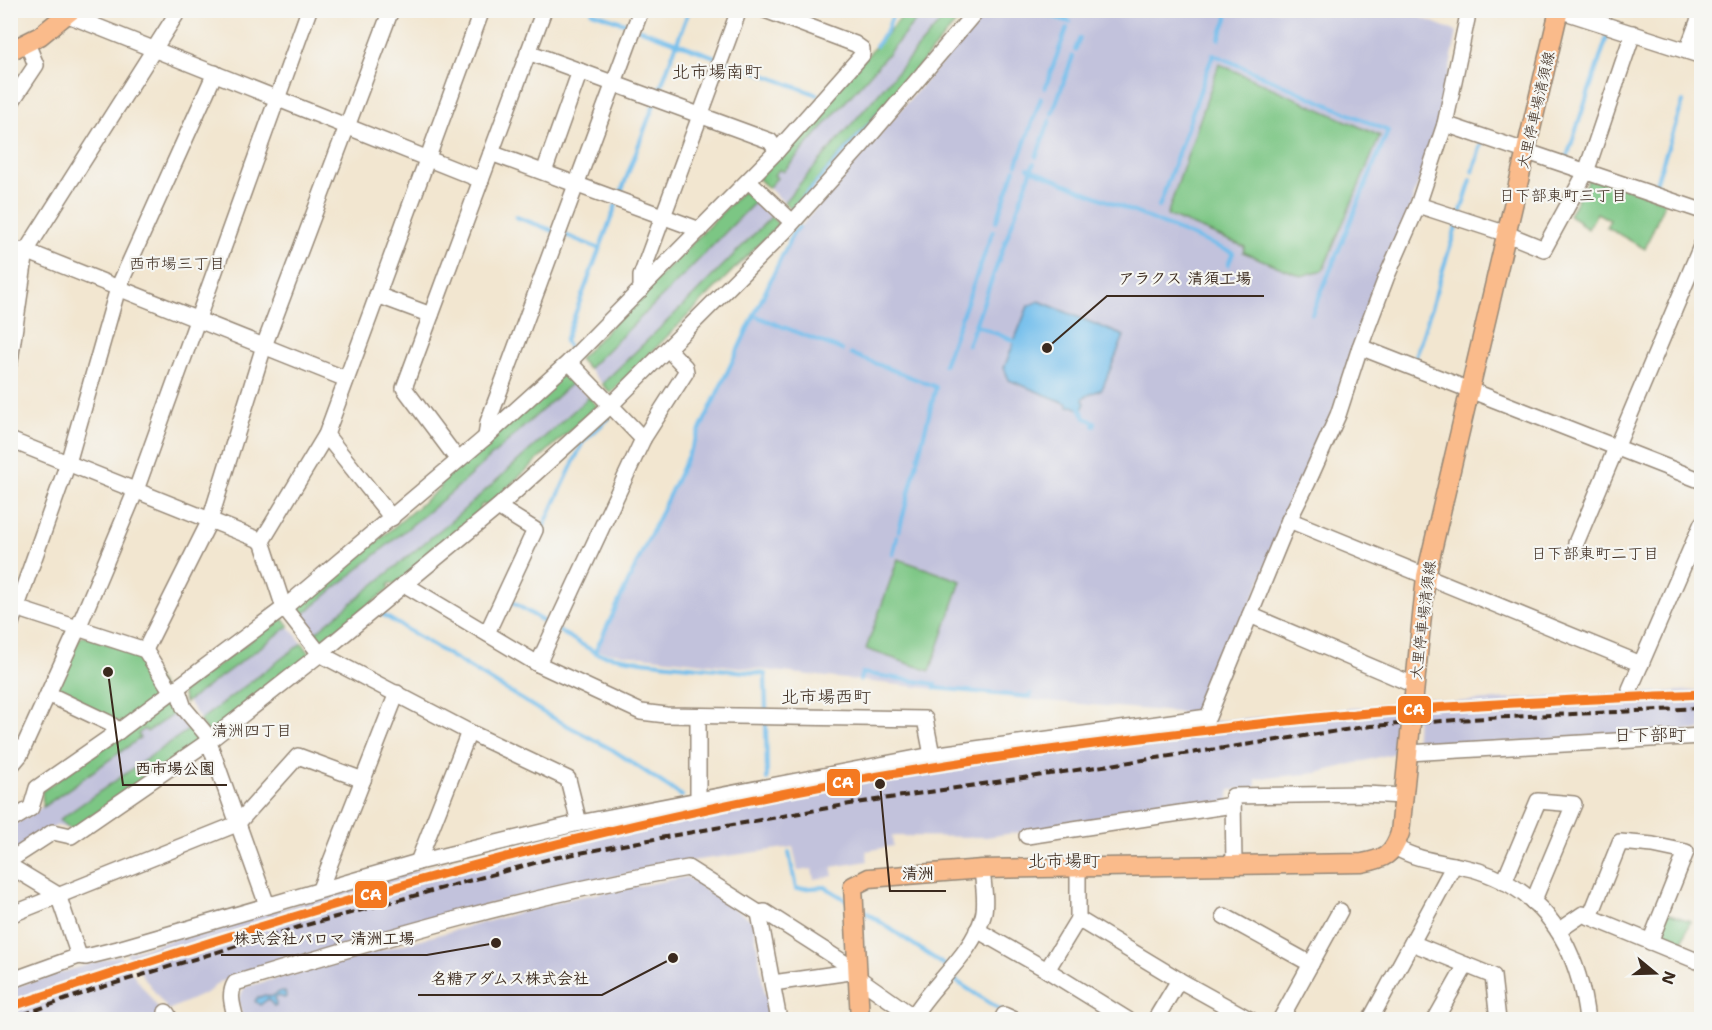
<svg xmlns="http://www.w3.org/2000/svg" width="1712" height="1030" font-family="'Shantell Sans','Klee One',sans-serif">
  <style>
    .industrial { fill: #c2c2dc }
    .green { fill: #7cc684; stroke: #5c7851; stroke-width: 1.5 }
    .water { fill: #72beec; stroke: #567485; stroke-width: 1.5 }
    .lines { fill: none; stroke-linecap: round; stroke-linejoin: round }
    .stream { stroke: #72beec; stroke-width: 4 }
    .minor-casing { stroke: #968877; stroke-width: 18 }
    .major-casing { stroke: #968877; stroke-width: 21 }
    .minor { stroke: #fff; stroke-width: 15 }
    .major { stroke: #fabb8b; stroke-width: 18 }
    .rail { stroke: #3b2a1e; stroke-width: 4; stroke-dasharray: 9 4.5; stroke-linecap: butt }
    .rail-1-casing { stroke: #f6f6f2; stroke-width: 14 }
    .rail-1 { stroke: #f47921; stroke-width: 9 }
    .labels { text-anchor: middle; stroke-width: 4.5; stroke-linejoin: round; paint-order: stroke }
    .street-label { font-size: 15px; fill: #3b2a1e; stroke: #f6f6f2 }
    .neighbourhood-label { font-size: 16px; fill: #3b2a1e; stroke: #f6f6f2 }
    .quarter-label { font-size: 18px; fill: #3b2a1e; stroke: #f6f6f2 }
    .leader { fill: none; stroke: #3b2a1e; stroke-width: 2 }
    .callout-dot { fill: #3b2a1e; stroke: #f6f6f2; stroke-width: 2 }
    .callout-label { font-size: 16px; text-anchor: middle; font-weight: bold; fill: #3b2a1e; stroke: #f6f6f2; stroke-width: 4.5; stroke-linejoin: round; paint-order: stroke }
    .line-badge { stroke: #f6f6f2; stroke-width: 2 }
    .badge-label { font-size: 16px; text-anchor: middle; font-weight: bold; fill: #fff }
  </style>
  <rect width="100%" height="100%" fill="#f6f6f2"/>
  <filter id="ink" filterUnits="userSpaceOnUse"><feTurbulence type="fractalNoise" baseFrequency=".0167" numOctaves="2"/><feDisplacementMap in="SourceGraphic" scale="12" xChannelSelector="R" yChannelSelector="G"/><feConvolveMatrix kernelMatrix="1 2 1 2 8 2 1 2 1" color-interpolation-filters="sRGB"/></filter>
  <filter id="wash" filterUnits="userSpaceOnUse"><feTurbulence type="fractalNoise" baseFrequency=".008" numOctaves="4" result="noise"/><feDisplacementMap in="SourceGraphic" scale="24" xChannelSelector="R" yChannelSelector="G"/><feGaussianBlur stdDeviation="1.35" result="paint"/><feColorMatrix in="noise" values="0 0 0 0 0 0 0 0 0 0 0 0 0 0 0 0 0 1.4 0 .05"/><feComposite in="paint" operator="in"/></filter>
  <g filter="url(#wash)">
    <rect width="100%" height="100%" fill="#f2e6d0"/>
    <g class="industrial">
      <path d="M1067 10H1402L1457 32 1439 121 1412 202 1329 421 1206 709 1201 712 1187 713 1033 700 597 651 794 234 986 11H1024L1062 22Z"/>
      <path d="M907 11H966L913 73 791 209 758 178Z"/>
      <path d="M743 191 779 224 611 393 579 359Z"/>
      <path d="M564 371 597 406 487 506 483 504 480 507 481 510 394 585 391 583 388 585 389 589 322 642 294 608 371 543H375L441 487V481Z"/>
      <path d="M282 617 311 655 209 733 182 692Z"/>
      <path d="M1701 690V730L1415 748 1418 701 1427 700 1429 697 1449 702Z"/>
      <path d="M174 698 179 712 195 733 203 738 72 830 56 825 11 854V827L42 807V791Z"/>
      <path d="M1407 703 1403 751 1317 773 1256 779V788L1230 790 1228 803 986 837 892 836 893 846 866 851 868 861 832 867 833 876 814 879 812 869 798 871 793 847 690 861 511 898 219 982 208 992 168 1010 126 953 420 869 597 825 943 758 1185 724Z"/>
      <path d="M687 877 753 921 765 995 770 994 774 1019 243 1020 238 1000 245 987 574 898Z"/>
      <path d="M119 955 164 1016 162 1020H11V988Z"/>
    </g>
    <g class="green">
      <path d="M907 11H924L880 63 783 172 780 169 774 175 777 178 768 188 758 178Z"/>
      <path d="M950 11H966L913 73 791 209 784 202Z"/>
      <path d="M1219 64 1380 136 1323 270 1301 276 1243 252 1245 247 1167 215Z"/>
      <path d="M1590 176 1665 201 1645 249 1606 227 1610 220 1597 213 1588 229 1580 224 1581 222 1569 215Z"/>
      <path d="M743 191 755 202 675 284 588 369 579 359Z"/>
      <path d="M771 217 779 224 611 393 602 384 690 299Z"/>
      <path d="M564 371 574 381 452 492 301 616 294 608 371 543H375L441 487V481Z"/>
      <path d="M589 397 597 406 487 506 483 504 480 507 481 510 394 585 391 583 388 585 389 589 322 642 315 633 457 516Z"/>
      <path d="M898 559 961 581 930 671 866 649Z"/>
      <path d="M282 617 289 626 185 703 182 692Z"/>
      <path d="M84 636 145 656 163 689 162 694 123 722H116L55 690 79 638Z"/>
      <path d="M302 643 311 655 209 733 199 721Z"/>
      <path d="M174 698 179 710 147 732 145 729 138 734 140 738 43 807 42 791Z"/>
      <path d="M191 728 203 738 72 830 59 820Z"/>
      <path d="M1667 913 1690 921 1680 948 1660 941 1658 936Z"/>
    </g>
    <g class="water">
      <path d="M1039 301 1124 336 1102 389 1084 397 1083 400 1085 403 1082 410 1072 406 1068 407V404L1009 380 1004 368 1013 345V340L1015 339 1028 306Z"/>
      <path d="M281 991 285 992 286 996 285 998 279 996 275 998 276 1005 274 1006 268 999 260 1005 255 1001 257 998 265 995 271 997Z"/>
    </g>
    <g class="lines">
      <g class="stream">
        <path d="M1031 10 1070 22"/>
        <path d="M592 12 630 25"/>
        <path d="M1065 21 1069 10"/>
        <path d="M639 29 715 57"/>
        <path d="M1219 39 1227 18V10"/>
        <path d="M876 46 887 30 895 10"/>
        <path d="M1075 50 1080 38"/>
        <path d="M727 61 818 95"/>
        <path d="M1045 88 1067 28"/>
        <path d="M658 94 689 10"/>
        <path d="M1052 114 1073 56"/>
        <path d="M1036 157 1050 120"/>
        <path d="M1566 160 1609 31"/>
        <path d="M1017 164 1041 98"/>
        <path d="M1028 168 1233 253 1228 265"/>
        <path d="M1473 172 1482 141"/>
        <path d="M1654 189 1683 102"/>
        <path d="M620 195 654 104"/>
        <path d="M1159 207 1213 54 1388 131 1312 314"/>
        <path d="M792 210 888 104"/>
        <path d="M1460 214 1471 180"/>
        <path d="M516 217 554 231"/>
        <path d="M996 222 1015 169"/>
        <path d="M563 234 600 249"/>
        <path d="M758 317 842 350"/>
        <path d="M975 325 1017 342"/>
        <path d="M968 345 1034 163"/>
        <path d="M569 348 565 341 616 205"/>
        <path d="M851 354 936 387 918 458"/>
        <path d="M1414 363 1458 221"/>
        <path d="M944 365 993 231"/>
        <path d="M1080 408 1085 418 1095 422 1094 426"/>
        <path d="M899 531 917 462"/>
        <path d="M541 532 583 442 609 418"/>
        <path d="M893 554 897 536"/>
        <path d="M510 598 509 600 548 624"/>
        <path d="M380 613 544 713 613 750 682 796"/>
        <path d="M559 631 598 654 641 661 765 674 766 710"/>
        <path d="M595 652 793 233 799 227"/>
        <path d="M860 680 862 673 935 684V688L1030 697 1031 694"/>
        <path d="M766 723 767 779"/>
        <path d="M789 852 796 889 825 887 848 901"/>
        <path d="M861 909 947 967"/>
        <path d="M951 973 956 981 1002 1011"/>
      </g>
    </g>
  </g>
  <g filter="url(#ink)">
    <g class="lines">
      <g class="minor-casing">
        <g id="minor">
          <path d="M482 10 326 435 262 541 284 608 320 654 469 732 568 779 579 823"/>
          <path d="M1559 10 1702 56"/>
          <path d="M68 15 481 180"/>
          <path d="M1687 51 1702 11"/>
          <path d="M528 52 770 141 777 151"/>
          <path d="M10 104 36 65 27 43"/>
          <path d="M1445 124 1702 211"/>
          <path d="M491 153 700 230"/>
          <path d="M544 172 580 71"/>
          <path d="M749 181 792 222"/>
          <path d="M1418 205 1507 234 1544 249 1586 172 1633 33"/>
          <path d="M10 249 26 251 346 379"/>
          <path d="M641 290V276L739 10"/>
          <path d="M377 295 431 315"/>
          <path d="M1360 347 1702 481"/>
          <path d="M10 361 26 251 179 10"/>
          <path d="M569 362 643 439"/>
          <path d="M326 435 392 518"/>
          <path d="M486 437 488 422 641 10"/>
          <path d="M10 440 262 541"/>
          <path d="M458 460 404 388 544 10"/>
          <path d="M1289 520 1641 664"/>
          <path d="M1576 543 1702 244"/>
          <path d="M404 584 538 664 641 712 666 715 925 719 932 755"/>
          <path d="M10 606 145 650 168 686 179 693 184 708 206 734 267 905"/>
          <path d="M1250 615 1414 685"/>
          <path d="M10 626 68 463 118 288 215 73"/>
          <path d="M487 633 535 530 498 507"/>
          <path d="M145 650 210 520 264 346 391 10"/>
          <path d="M538 664 643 439 686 372 685 367 668 349"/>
          <path d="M1630 689 1702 523"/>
          <path d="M48 694 109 723 119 731"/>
          <path d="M698 716V799"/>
          <path d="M1408 753 1702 736"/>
          <path d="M10 767 20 755 78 628 136 490 309 10"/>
          <path d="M10 821 31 808 37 788 119 731 284 608 486 437 569 362 777 151 862 55V49L855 44 765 10"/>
          <path d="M1027 836 1233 805"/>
          <path d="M1395 847C1421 863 1451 862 1479 871 1549 894 1579 951 1587 1020"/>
          <path d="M10 860 53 832 71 836 209 741 320 654 498 507 611 405 784 232 862 145 977 10"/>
          <path d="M418 862 469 732"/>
          <path d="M10 866 58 895 79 956"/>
          <path d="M1234 866 1233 796 1365 794 1404 796"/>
          <path d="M1078 869V919L1179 980 1251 1020"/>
          <path d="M1504 882 1538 801 1574 804 1533 902"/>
          <path d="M320 889 397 693"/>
          <path d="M759 913 765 912 857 971"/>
          <path d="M10 915 237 824 298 756 363 780"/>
          <path d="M1224 916 1311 964"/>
          <path d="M1590 917 1620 842 1653 845 1686 852 1650 942"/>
          <path d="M1078 919 1047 970 1128 1020"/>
          <path d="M977 930 1047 970"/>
          <path d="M1558 931 1583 914 1702 963"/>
          <path d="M1412 943 1493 976 1498 1020"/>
          <path d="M857 977 918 1020"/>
          <path d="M10 981 79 956 86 957 118 949 418 862 579 823 932 755 1208 717 1289 520 1307 484 1338 415 1360 347 1386 278 1418 205 1445 124 1467 19V10"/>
          <path d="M773 983 857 971"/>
          <path d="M165 1020 168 1015 166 1012"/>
          <path d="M236 1020C233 1006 228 995 235 983 384 938 534 894 688 868L759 913 779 1020"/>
          <path d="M911 1020C932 983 971 957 983 916 987 903 983 883 982 869"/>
          <path d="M1002 1020 1004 1015 1015 1020"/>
          <path d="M1155 1020 1179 980"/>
          <path d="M1280 1020 1340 911"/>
          <path d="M1370 1020 1454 865"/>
          <path d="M1435 1020 1466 965"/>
        </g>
      </g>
      <g class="major-casing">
        <g id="major">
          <path d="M10 51 40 36 72 10"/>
          <path d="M860 1020 853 886 869 878 982 869 1362 863C1384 859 1393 855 1400 833L1426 576 1559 10"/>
        </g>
      </g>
      <use href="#minor" class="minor"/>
      <use href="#major" class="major"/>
      <path class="rail" d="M10 1019 93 990 299 927 553 858 676 835 856 803 1371 726 1486 718 1702 708"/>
      <g class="rail-1-casing">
        <path id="rail-1" d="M10 1007C260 924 512 847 771 796 899 770 1027 752 1157 736 1231 727 1306 718 1381 712 1488 703 1595 699 1702 694"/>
      </g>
      <use href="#rail-1" class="rail-1"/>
    </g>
  </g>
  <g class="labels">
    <g class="street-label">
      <text transform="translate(1536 110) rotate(-77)" y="5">大里停車場清須線</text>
      <text transform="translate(1423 620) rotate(-83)" y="5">大里停車場清須線</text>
    </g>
    <g class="neighbourhood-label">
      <text x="1563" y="201">日下部東町三丁目</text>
      <text x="177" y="269">西市場三丁目</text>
      <text x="1595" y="559">日下部東町二丁目</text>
      <text x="252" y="736">清洲四丁目</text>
    </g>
    <g class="quarter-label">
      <text x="717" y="78">北市場南町</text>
      <text x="826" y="703">北市場西町</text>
      <text x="1650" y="741">日下部町</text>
      <text x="1064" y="867">北市場町</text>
    </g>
  </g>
  <path class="leader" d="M1047 348L1107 296H1264M108 672L123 785H227M880 784L890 891H946M496 943L427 955H221M673 958L602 995H418"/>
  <g class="callout-dot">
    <circle cx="1047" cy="348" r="6"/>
    <circle cx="108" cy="672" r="6"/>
    <circle cx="880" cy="784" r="6"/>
    <circle cx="496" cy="943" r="6"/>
    <circle cx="673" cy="958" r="6"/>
  </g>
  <g class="callout-label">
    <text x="1185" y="284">アラクス 清須工場</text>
    <text x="175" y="774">西市場公園</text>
    <text x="918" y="879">清洲</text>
    <text x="324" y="944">株式会社パロマ 清洲工場</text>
    <text x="510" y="984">名糖アダムス株式会社</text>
  </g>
  <g class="line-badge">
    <rect x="1397" y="695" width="35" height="29" rx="6" fill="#f47921"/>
    <rect x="826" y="768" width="35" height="29" rx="6" fill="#f47921"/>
    <rect x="354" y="880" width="34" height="29" rx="6" fill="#f47921"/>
  </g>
  <g class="badge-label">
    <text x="1414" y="715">CA</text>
    <text x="843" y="788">CA</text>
    <text x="371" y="900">CA</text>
  </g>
  <rect width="1712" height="1030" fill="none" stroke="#f6f6f2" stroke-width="36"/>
  <g transform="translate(1655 973) rotate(109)" stroke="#f6f6f2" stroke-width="4.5" paint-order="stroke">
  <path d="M0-4.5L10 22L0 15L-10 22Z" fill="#3b2a1e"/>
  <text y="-9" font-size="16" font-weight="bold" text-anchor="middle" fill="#3b2a1e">N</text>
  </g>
</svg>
